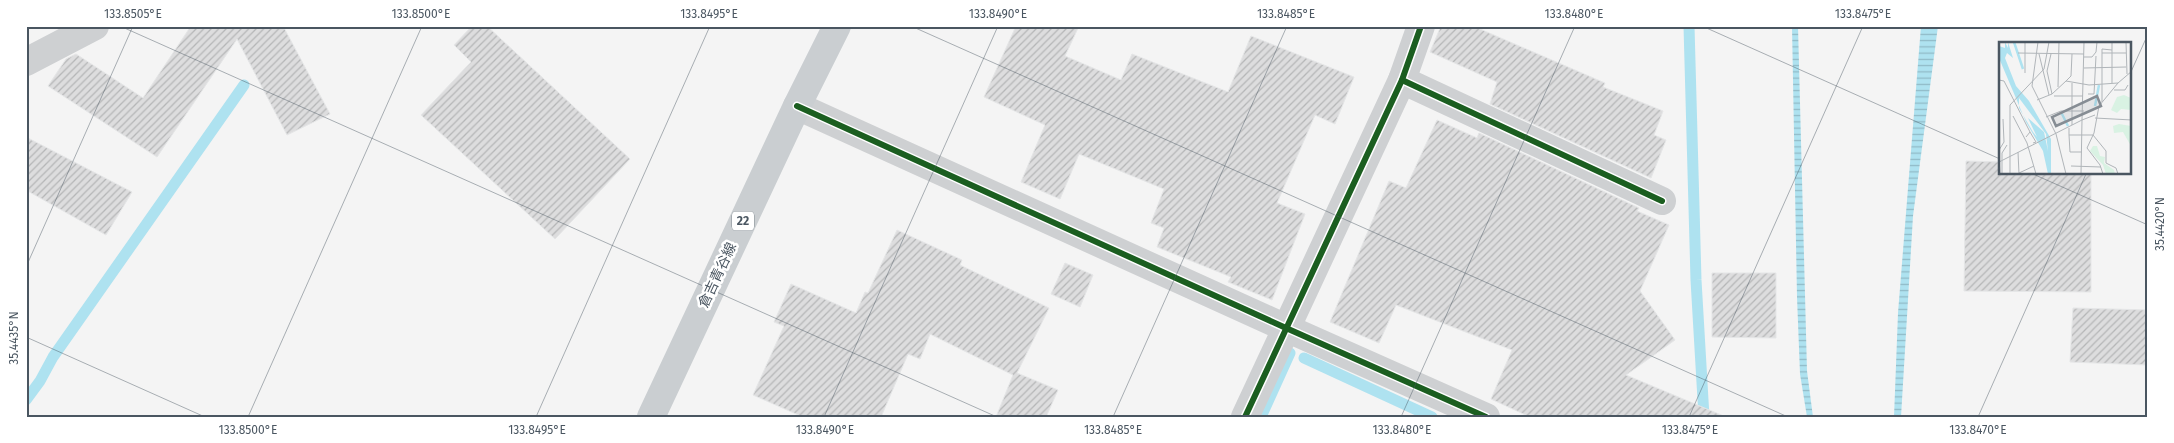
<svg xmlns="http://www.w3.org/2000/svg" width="2174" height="443" font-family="'Fira Sans','Noto Sans JP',sans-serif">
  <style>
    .water { fill: url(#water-rules) }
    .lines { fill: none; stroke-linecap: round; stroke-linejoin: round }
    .stream { stroke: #aee2f0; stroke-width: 11 }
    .building { fill: url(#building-hatch); stroke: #e5e6e7 }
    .minor { stroke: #ced0d2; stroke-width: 28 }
    .primary { stroke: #caced1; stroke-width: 28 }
    .cycleway-casing { stroke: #fff; stroke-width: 9 }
    .cycleway { stroke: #1b5e20; stroke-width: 6 }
    .ticks { fill: none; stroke: #4a5661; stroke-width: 1; stroke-opacity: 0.45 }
    .labels { text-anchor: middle; stroke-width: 5; stroke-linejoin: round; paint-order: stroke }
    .shield { fill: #fff; stroke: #808990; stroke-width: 1 }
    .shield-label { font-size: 12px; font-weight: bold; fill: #4a5661 }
    .street-label { font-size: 14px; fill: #4a5661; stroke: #fff }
    .inset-river { fill: none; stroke: #aee2f0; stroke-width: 2.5 }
    .inset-road { fill: none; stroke: #b0b5b9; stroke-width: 1 }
    .view { fill: #868d94; fill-opacity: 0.15; stroke: #868d94; stroke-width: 2.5 }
    .inset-edge { fill: none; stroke: #4a5661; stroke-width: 2.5 }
    .neatline { fill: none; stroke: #4a5661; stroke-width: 2 }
    .ticks-label { font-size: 12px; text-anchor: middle; fill: #4a5661 }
  </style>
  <defs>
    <pattern id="water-rules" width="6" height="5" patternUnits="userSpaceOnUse" patternTransform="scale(1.25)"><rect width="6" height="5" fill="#aee2f0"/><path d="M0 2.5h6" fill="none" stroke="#90bac6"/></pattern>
    <pattern id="building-hatch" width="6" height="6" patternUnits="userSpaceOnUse" patternTransform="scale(1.25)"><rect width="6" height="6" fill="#ddddde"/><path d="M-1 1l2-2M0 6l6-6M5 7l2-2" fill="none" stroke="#b5b6b7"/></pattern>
  </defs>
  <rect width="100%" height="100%" fill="#f4f4f4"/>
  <g class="water">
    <path d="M1792 26H1798L1807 371 1813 417H1807L1800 374 1797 297Z"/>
    <path d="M1921 26H1938L1913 216 1901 417H1894L1898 313Z"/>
  </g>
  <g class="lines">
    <g class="stream">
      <path d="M1689 26 1696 280 1704 417"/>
      <path d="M1304 358 1432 417"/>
      <path d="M26 400 40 381 53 357 244 85"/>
      <path d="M1261 417 1290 353"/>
    </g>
  </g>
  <g class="building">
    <path d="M191 26H283L330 114 287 135 237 39 157 157 48 86 66 59 76 54 143 98Z"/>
    <path d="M472 26H487L630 159 555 239 421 115 471 62 454 45Z"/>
    <path d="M1016 26H1079L1065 56 1121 80 1132 54 1228 92 1251 36 1354 77 1335 124 1315 115 1277 203 1305 214 1272 300 1228 282 1231 277 1157 247 1164 228 1151 223 1164 189 1079 154 1060 199 1021 182 1045 125 984 97Z"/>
    <path d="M1441 26H1473L1605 83 1603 87 1663 111 1654 135 1666 140 1651 178 1490 104 1497 82 1430 52Z"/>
    <path d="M1437 120 1477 138 1479 133 1639 208 1637 211 1669 225 1640 291 1675 340 1626 375 1726 417H1530L1491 399 1512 350 1396 305 1379 343 1330 322 1389 181 1406 188Z"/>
    <path d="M26 137 132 192 106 235 26 190Z"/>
    <path d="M1966 161 2000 162V174H2091V292L1964 291Z"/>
    <path d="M897 230 962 260 960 265 1049 308 1017 373 1058 390 1046 417H996L1013 375 930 334 920 359 908 354 881 417H803L753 395 784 326 774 322 791 284 856 313 865 292 868 293Z"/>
    <path d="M1065 263 1093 275 1080 307 1051 294Z"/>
    <path d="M1712 273H1776V338L1712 337Z"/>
    <path d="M2073 308 2148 310V365L2070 362Z"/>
  </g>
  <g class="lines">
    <g class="minor">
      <path d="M26 62 95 26"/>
      <path d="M1402 80 1662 201"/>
      <path d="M797 106 1286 328 1486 417"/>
      <path d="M1245 417 1402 80 1421 26"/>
    </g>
    <path class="primary" d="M651 417 797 106 837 26"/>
    <g class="cycleway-casing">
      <g id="cycleway">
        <path d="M1402 80 1662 201"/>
        <path d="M797 106 1286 328 1486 417"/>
        <path d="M1245 417 1402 80 1421 26"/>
      </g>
    </g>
    <use href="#cycleway" class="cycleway"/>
  </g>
  <path class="ticks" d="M120 26 997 417M911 26 1788 417M1702 26 2000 159M2130 74 2148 34M2033 174 2148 225M26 267 133 26M26 337 205 417M248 417 422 26M536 417 710 26M824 417 998 26M1113 417 1287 26M1401 417 1575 26M1689 417 1863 26M1978 417 2086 174"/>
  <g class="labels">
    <rect class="shield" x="732" y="211.5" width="22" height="19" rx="4"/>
    <g class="shield-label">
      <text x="743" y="225">22</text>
    </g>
    <g class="street-label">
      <text transform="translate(717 275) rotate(-65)" y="5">倉吉青谷線</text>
    </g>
  </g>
  <g transform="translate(1999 42)">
    <rect width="132" height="132" fill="#f4f4f4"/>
    <path d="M125 53 132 56V68L122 67 118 71 112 68 118 55ZM120 82 132 84V104L124 90 115 91 114 84ZM94 104H98L101 114 106 115 105 121 115 128 116 132H107L104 123 91 109Z" fill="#d9f2e3"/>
    <path d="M6 0 9 6V0L14 16 8 11 6 16 17 44 30 59 52 97V132H49L44 109 27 80 0 16V4L6 6ZM20 56 47 92 49 109 45 90 29 76 38 95 34 90 20 66Z" fill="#aee2f0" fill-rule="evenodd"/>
    <path class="inset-river" d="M15 0 24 27M96 64 100 43M62 70 69 84"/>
    <path class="inset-road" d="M39 0 33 44 57 92M127 0 128 32M19 11 85 12M103 11H127M40 12 50 53M52 12 48 29 53 52M85 15H93L97 10 98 0M85 26 127 25M26 31V0M0 38 5 39 31 90M67 39 72 34 73 12M73 41V83M103 41V7L113 8M113 41V0M59 45 60 0M115 48H126L129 43M89 52H95L97 14M55 54H84M38 58 53 52 67 39 90 43 119 41 133 29M103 60V41M14 74 28 101 37 132M47 75 62 69H85M96 76 133 78M70 86V93H94L107 109V121L117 126 119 132M57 92 67 132M70 93 71 110H83M27 95 31 90 37 100 34 101M0 108 5 100 4 77M19 110 20 132M0 116 1 132M0 120 83 78 85 0M72 124 102 125M20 131 35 124M3 132V111L8 103M11 132V63L45 27 50 0M82 132 83 78 96 73M104 132 101 123 88 106 95 91 100 64 119 41"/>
    <path class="view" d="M98 54 102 64 57 84 53 75Z"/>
    <rect width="132" height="132" class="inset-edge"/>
  </g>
  <rect width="2174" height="443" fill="none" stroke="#ffffff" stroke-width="55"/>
  <rect x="28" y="28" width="2118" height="388" class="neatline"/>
  <g class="ticks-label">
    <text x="133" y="18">133.8505°E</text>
    <text x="421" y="18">133.8500°E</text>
    <text x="709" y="18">133.8495°E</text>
    <text x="998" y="18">133.8490°E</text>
    <text x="1286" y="18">133.8485°E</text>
    <text x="1574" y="18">133.8480°E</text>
    <text x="1863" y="18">133.8475°E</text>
    <text transform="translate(2160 224) rotate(-90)" y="4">35.4420°N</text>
    <text transform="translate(14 338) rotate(-90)" y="4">35.4435°N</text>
    <text x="248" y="434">133.8500°E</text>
    <text x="537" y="434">133.8495°E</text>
    <text x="825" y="434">133.8490°E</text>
    <text x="1113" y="434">133.8485°E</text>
    <text x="1402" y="434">133.8480°E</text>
    <text x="1690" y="434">133.8475°E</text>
    <text x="1978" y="434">133.8470°E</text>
  </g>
</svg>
